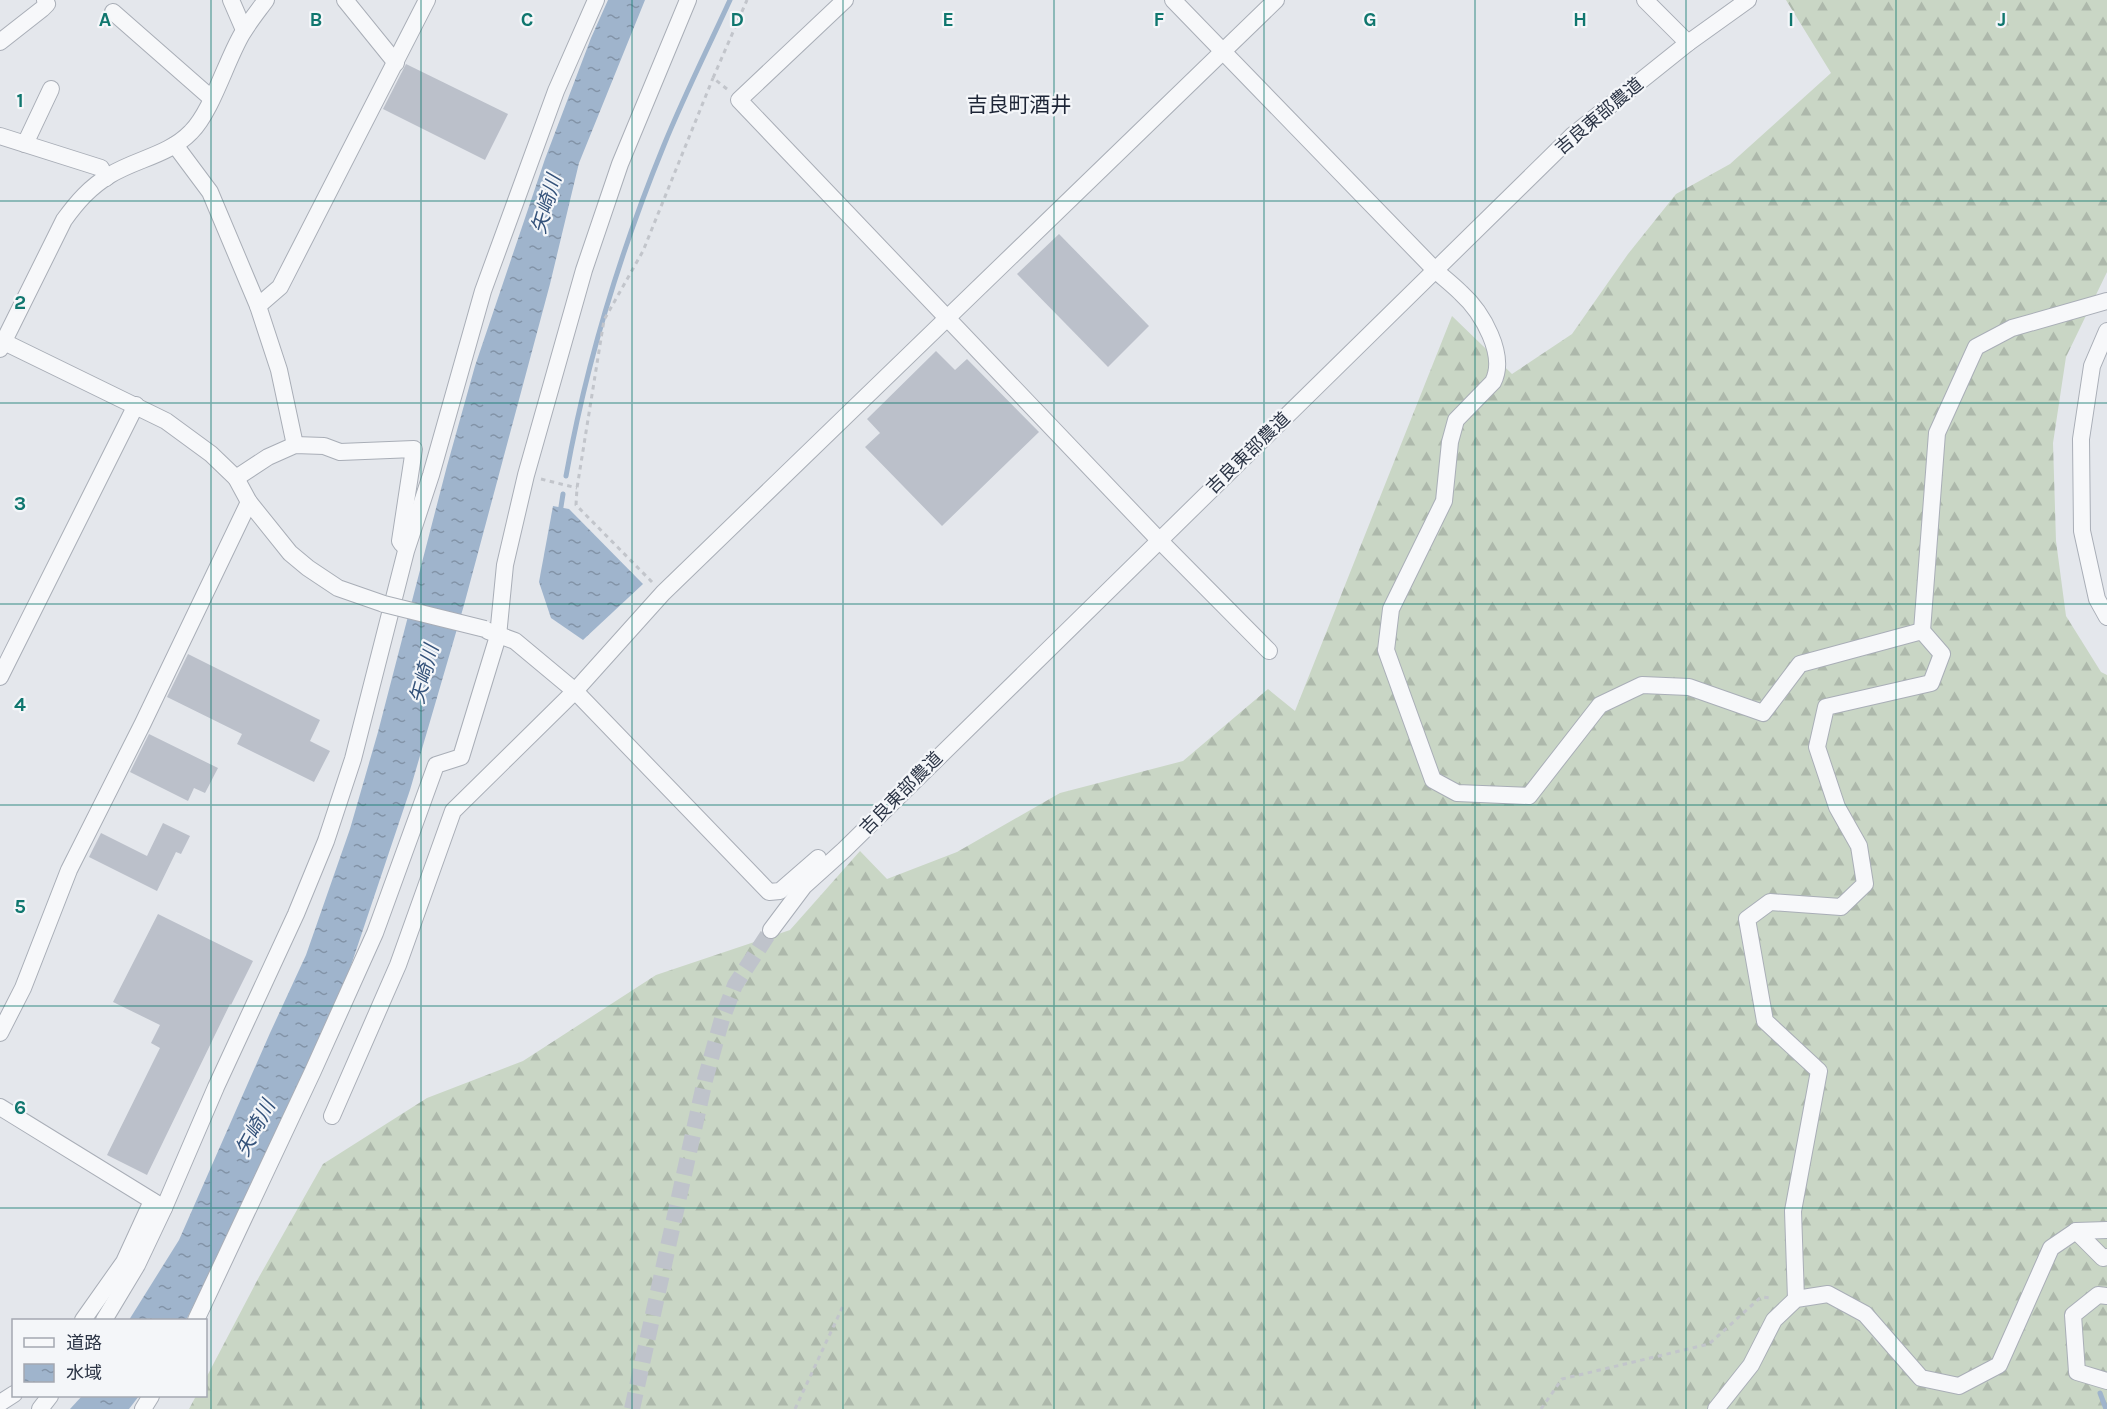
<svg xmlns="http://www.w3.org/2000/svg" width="2107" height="1409" font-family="Karla,'Noto Sans JP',sans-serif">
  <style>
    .forest { fill: url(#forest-firs) }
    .water { fill: url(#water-ripples) }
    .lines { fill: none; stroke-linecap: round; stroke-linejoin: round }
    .stream { stroke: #9fb4cc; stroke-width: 5 }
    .building { fill: #bbc0ca }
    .minor-tunnel { stroke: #bfc3cb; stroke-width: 16; stroke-dasharray: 16 8; stroke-linecap: butt }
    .minor-casing { stroke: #a9aeb7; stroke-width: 18 }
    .path { stroke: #c2c5cb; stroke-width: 3; stroke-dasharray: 4.5 4.5; stroke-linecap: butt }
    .minor { stroke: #f7f8fa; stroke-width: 16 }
    .minor-bridge-casing { stroke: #a9aeb7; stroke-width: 18; stroke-linecap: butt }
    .minor-bridge { stroke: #f7f8fa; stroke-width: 16 }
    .grid { fill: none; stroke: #0f766e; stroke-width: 1.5; stroke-opacity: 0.55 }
    .labels { text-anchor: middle; stroke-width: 4.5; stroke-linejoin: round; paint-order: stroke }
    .street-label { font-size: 18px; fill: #2b3445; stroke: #f4f6f9 }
    .water-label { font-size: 20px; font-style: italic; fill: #34527a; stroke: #f4f6f9 }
    .quarter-label { font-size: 21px; fill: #1d2536; stroke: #f4f6f9 }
    .grid-label { font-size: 20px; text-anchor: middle; font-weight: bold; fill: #0f766e; stroke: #f4f6f9; stroke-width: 4.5; stroke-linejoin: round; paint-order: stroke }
  </style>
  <defs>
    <pattern id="forest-firs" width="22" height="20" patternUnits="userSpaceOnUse" patternTransform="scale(1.5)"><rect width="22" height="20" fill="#c9d6c5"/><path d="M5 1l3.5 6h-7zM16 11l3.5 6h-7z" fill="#adb8ab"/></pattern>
    <pattern id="water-ripples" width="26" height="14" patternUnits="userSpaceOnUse" patternTransform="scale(1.5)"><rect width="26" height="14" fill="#9fb4cc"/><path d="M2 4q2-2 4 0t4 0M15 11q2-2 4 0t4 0" fill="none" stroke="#8293a7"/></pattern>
  </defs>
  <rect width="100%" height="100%" fill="#e4e7ec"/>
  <path class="forest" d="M1786 0H2107V272L2066 357 2053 443 2056 541 2066 616 2101 672 2107 675V1409H189L196 1396H206V1378L259 1277 323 1164 427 1098 523 1061 656 975 790 930 860 851 887 879 957 852 1060 793 1183 761 1268 689 1295 711 1452 316 1512 374 1572 334 1628 254 1676 194 1730 164 1831 73Z"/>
  <g class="water">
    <path d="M608 0H645L579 163 550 284 464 605 410 790 337 1007 234 1227 186 1320H129L179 1240 270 1033 306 955 350 829 378 732 447 466 475 366 545 159 591 38Z"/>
    <path d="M553 506 569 509 643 584 583 640 551 618 539 582Z"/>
    <path d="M82 1396H139L129 1409H70Z"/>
  </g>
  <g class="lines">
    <g class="stream">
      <path d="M566 476C586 365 621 250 664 145 684 96 708 48 730 0"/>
      <path d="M560 513 563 494"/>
      <path d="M2100 1393 2106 1409"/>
    </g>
  </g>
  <g class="building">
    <path d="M406 64 508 114 485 160 383 109Z"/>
    <path d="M1059 234 1149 326 1108 367 1017 274Z"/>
    <path d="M936 351 955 370 967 359 1039 432 942 526 865 447 880 433 867 419Z"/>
    <path d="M188 654 320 720 310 741 330 751 314 782 237 744 242 734 167 697Z"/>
    <path d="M149 734 218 768 205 793 194 788 188 801 130 772Z"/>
    <path d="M163 823 190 836 181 854 176 852 157 891 89 857 101 833 147 856Z"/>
    <path d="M158 914 253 961 231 1005 230 1004 147 1175 107 1155 160 1048 151 1043 160 1025 113 1002Z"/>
  </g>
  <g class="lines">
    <path class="minor-tunnel" d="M632 1409 705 1080 722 1019 735 985 771 930"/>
    <g class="minor-casing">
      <g id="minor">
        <path d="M231 0 244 30"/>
        <path d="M345 0 396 63"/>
        <path d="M845 0 739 100 1159 540 1269 651"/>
        <path d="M1173 0 1436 271C1444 278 1453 285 1461 293 1482 312 1507 355 1493 382L1456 420 1450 442 1444 501 1391 609 1386 650 1433 780 1457 793 1529 796 1600 705 1642 685 1689 687 1763 713 1800 664 1922 631 1942 654 1931 683 1826 707 1817 747 1837 807 1859 846 1865 884 1841 907 1770 902 1747 919 1765 1021 1819 1071 1793 1211 1796 1299"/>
        <path d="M1645 0 1688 43"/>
        <path d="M113 12 211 98"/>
        <path d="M0 42 42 9 47 4 45 0"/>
        <path d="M0 136 101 168 106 178"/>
        <path d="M25 144 51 89"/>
        <path d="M175 145 210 192 258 306 279 370 295 445"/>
        <path d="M258 306 280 287 427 0"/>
        <path d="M2107 331 2092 366 2081 439 2082 531 2097 599 2107 617"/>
        <path d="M0 340 166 421 211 454 236 478 249 502 290 553 308 568 338 588 384 604"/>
        <path d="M0 349 64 220C77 202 90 187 110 175 136 159 169 155 191 132 212 111 226 61 242 34 249 22 258 11 266 0"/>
        <path d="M236 478 268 457 295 445 324 446 340 452 414 449 400 541 402 544"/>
        <path d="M488 631 515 641 575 691 769 892 780 891 818 858"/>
        <path d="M1922 631 1937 433 1976 347 2012 328 2107 301"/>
        <path d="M0 677 136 405"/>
        <path d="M771 930 804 886 844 850 1573 135 1688 43 1748 0"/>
        <path d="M0 1033 23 988 69 870 143 723 249 502"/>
        <path d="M0 1107 164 1208"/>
        <path d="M332 1116 398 965 453 811 575 691 663 593 1276 0"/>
        <path d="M2076 1231 2103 1258 2107 1257"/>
        <path d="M2107 1296 2098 1295 2073 1315 2077 1372 2107 1381"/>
        <path d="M83 1320 124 1262 152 1201"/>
        <path d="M104 1320 137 1265 164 1208 216 1087 296 914 326 841 353 759 406 551 431 475 483 291 556 91 596 0"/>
        <path d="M196 1320 313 1071 375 933 436 765 461 757 498 636 505 565 526 475 584 270 620 164 688 0"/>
        <path d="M0 1403 14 1394"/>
        <path d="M40 1409 50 1396"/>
        <path d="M143 1409 151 1396"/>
        <path d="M1716 1409 1751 1365 1774 1320 1796 1299 1828 1294 1865 1314 1921 1378 1959 1386 1999 1365 2051 1248 2076 1231 2107 1230"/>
      </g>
    </g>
    <g class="path">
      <path d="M727 89 713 78 747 0"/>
      <path d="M541 479 577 488"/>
      <path d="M652 582 576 505 577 488 604 320 643 251 713 78"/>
      <path d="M795 1409 843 1306"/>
      <path d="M1541 1409 1562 1379 1709 1344 1761 1297 1772 1298"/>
    </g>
    <use href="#minor" class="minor"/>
    <g class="minor-bridge-casing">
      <path id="minor-bridge" d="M384 604 485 629"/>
    </g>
    <use href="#minor-bridge" class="minor-bridge"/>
  </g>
  <path class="grid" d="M211 0V1409M421 0V1409M632 0V1409M843 0V1409M1054 0V1409M1264 0V1409M1475 0V1409M1686 0V1409M1896 0V1409M0 201H2107M0 403H2107M0 604H2107M0 805H2107M0 1006H2107M0 1208H2107"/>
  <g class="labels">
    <g class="street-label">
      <text transform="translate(1599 116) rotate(-40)" y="6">吉良東部農道</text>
      <text transform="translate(1248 453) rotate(-44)" y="6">吉良東部農道</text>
      <text transform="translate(901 793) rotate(-45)" y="6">吉良東部農道</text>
    </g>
    <g class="water-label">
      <text transform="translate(546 204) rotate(-74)" y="7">矢崎川</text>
      <text transform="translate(424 674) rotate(-75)" y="7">矢崎川</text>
      <text transform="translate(255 1128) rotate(-62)" y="7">矢崎川</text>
    </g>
    <g class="quarter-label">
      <text x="1019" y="112">吉良町酒井</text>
    </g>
  </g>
  <g class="grid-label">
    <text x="105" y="26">A</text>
    <text x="316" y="26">B</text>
    <text x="527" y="26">C</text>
    <text x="737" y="26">D</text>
    <text x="948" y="26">E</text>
    <text x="1159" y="26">F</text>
    <text x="1370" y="26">G</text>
    <text x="1580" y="26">H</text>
    <text x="1791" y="26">I</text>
    <text x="2002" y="26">J</text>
    <text x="20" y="107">1</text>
    <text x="20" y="309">2</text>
    <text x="20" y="510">3</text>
    <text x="20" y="711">4</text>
    <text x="20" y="913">5</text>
    <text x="20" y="1114">6</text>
  </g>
  <rect x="12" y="1319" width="195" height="78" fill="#f4f6f9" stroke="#a4a8b1" stroke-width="1.5"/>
  <rect x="24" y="1338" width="30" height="9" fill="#f7f8fa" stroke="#a4a8b1" stroke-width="1.5"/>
  <text x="66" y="1349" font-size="18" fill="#2b3445">道路</text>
  <rect x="24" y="1364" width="30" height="18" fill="url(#water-ripples)" stroke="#a4a8b1" stroke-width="1.5"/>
  <text x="66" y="1379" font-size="18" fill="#2b3445">水域</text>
</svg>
